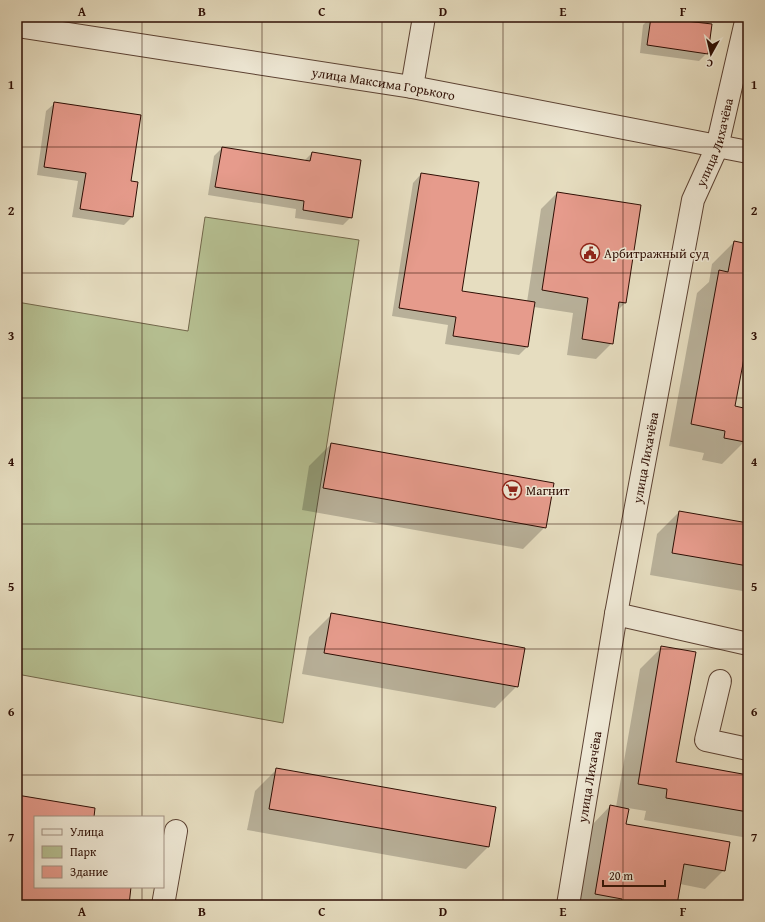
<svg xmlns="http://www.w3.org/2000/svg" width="765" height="922" font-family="'Gentium Book Plus',serif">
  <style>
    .green { fill: #b6c092; stroke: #72674b }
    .shadow { fill: #0003 }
    .building { fill: #e69b8c; stroke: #2e0e04 }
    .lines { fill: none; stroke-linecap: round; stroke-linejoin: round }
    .minor-casing { stroke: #5c4233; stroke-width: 24 }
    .minor { stroke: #efe9d6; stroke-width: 22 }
    .grid { fill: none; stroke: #2e0e04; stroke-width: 1; stroke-opacity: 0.55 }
    .labels { text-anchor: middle; stroke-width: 3; stroke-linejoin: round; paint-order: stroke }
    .street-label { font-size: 13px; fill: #2e0e04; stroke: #efe9d6 }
    .poi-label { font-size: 13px; fill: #2e0e04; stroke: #efe9d6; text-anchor: start }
    .neatline { fill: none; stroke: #2e0e04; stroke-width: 1.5 }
    .grid-label { font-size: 13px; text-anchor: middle; font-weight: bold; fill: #2e0e04 }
  </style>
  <rect width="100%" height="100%" fill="#e6ddc0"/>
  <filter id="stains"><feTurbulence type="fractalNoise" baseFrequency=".005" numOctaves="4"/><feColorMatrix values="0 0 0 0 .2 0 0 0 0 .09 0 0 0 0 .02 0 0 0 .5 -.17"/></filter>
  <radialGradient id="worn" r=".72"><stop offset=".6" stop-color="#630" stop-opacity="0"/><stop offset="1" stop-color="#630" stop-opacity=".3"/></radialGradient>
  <path class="green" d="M205 217 359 240 283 723 17 674V302L188 331Z"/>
  <g class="shadow">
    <path d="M651 17 710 25 707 53 699 61 640 53 643 25Z"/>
    <path d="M55 103 132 217 124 225 72 217 78 181 37 175 46 111Z"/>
    <path d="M222 148 304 161 312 153 351 217 343 225 295 218 296 209 208 195 214 156Z"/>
    <path d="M421 174 461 292 527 302 541 209 557 193 625 303 617 311 612 343 596 359 567 355 573 313 534 307 527 347 519 355 445 344 448 325 392 316 413 183Z"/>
    <path d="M734 242 748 245V331L734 407 748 410V422L744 442 722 464 702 460 704 453 669 446 697 293 709 282 712 264Z"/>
    <path d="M331 444 545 527 523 549 302 510 309 466Z"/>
    <path d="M679 512 748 524V592L650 575 657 534Z"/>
    <path d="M331 615 517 686 495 708 302 674 309 637Z"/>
    <path d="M662 647 675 763 748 776V838L644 820 646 811 628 808 625 825 724 870 705 889 680 884 676 905H578L592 825 610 806 616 807 640 669Z"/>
    <path d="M277 769 495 808 488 847 466 869 247 830 255 791Z"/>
  </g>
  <g class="building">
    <path d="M651 17 712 24 708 54 647 45Z"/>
    <path d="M54 102 141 115 131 181 138 182 133 217 80 209 86 173 44 167Z"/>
    <path d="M222 147 310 161 312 152 361 160 352 218 303 210 304 201 215 187Z"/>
    <path d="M421 173 479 182 462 291 535 302 528 347 453 336 456 317 399 308Z"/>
    <path d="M557 192 641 205 626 303 619 302 613 344 582 339 588 298 542 290Z"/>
    <path d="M734 241 748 244V337L735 406 748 409V428L745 442 724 438 725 431 691 424 719 270 728 272Z"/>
    <path d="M331 443 554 483 546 528 323 488Z"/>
    <path d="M679 511 748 523V566L672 553Z"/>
    <path d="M331 613 525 648 518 687 324 653Z"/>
    <path d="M661 646 696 652 676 762 748 775V812L666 798 667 789 638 784Z"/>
    <path d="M276 768 496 807 489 847 269 809Z"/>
    <path d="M17 795 95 808 94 817H35V887H131L129 905H17Z"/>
    <path d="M610 805 629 809 626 824 730 842 725 871 684 864 677 905H619L622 899 595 894Z"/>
  </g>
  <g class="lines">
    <g class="minor-casing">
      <g id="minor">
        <path id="s1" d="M17 26 412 87 748 152"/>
        <path d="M412 87 424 17"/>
        <path d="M616 614 748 644"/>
        <path d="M720 681 706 740 748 749"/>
        <path d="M163 905 176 831"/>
        <path id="s2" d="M568 905 616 614 693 200 717 147 747 17"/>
      </g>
    </g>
    <use href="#minor" class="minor"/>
  </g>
  <path class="grid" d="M142 17V817M262 17V905M382 17V905M503 17V905M623 17V905M17 147H748M17 273H748M17 398H748M17 524H748M17 649H748M17 775H748M142 887V905"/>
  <defs>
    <g id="civic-ring" transform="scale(1)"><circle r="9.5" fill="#efe9d6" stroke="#8f2418" stroke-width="1.5"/><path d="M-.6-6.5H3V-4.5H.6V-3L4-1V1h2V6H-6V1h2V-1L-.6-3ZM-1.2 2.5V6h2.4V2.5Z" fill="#8f2418"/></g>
    <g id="supermarket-ring" transform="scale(1)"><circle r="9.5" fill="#efe9d6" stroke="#8f2418" stroke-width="1.5"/><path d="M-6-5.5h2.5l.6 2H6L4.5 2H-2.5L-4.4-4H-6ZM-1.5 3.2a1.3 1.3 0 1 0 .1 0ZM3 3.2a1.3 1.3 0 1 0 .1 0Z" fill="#8f2418"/></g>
  </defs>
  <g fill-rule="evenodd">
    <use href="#civic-ring" x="590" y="253"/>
    <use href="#supermarket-ring" x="512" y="490"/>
  </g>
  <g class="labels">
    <g class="street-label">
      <text dy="5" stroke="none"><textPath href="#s1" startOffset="371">улица Максима Горького</textPath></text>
      <text dy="5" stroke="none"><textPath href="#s2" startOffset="778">улица Лихачёва</textPath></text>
      <text dy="5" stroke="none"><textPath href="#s2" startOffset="454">улица Лихачёва</textPath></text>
      <text dy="5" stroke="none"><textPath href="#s2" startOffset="130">улица Лихачёва</textPath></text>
    </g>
    <g class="poi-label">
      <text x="604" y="258">Арбитражный суд</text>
      <text x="526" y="495">Магнит</text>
    </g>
  </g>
  <rect width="765" height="922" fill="none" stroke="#e6ddc0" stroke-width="44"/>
  <rect x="34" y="816" width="130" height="72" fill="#efe9d6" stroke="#a29182"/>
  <rect x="42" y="829" width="20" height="6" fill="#efe9d6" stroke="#a29182"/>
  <text x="70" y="836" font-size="12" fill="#2e0e04">Улица</text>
  <rect x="42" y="846" width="20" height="12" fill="#b6c092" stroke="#a29182"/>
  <text x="70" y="856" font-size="12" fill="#2e0e04">Парк</text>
  <rect x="42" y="866" width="20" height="12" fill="#e69b8c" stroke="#a29182"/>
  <text x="70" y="876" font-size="12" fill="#2e0e04">Здание</text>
  <g transform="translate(711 54) rotate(188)" stroke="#efe9d6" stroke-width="3" paint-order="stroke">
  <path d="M0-3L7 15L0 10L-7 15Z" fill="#2e0e04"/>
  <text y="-6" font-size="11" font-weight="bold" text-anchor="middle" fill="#2e0e04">С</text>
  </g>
  <path d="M603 880v6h62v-6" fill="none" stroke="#2e0e04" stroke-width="2"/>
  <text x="609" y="880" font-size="12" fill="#2e0e04" stroke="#efe9d6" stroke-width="3" paint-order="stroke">20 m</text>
  <rect x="22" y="22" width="721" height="878" class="neatline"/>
  <g class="grid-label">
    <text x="82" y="16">A</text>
    <text x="202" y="16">B</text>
    <text x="322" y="16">C</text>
    <text x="443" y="16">D</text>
    <text x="563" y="16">E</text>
    <text x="683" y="16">F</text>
    <text x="11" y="89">1</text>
    <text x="754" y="89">1</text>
    <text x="11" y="215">2</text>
    <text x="754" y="215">2</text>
    <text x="11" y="340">3</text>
    <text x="754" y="340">3</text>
    <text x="11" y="466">4</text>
    <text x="754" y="466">4</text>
    <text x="11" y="591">5</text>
    <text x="754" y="591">5</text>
    <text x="11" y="716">6</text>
    <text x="754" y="716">6</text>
    <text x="11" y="842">7</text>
    <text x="754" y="842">7</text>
    <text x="82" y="916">A</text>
    <text x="202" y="916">B</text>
    <text x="322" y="916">C</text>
    <text x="443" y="916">D</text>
    <text x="563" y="916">E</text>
    <text x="683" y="916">F</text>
  </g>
  <rect width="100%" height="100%" filter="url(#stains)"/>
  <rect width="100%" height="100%" fill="url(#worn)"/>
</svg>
